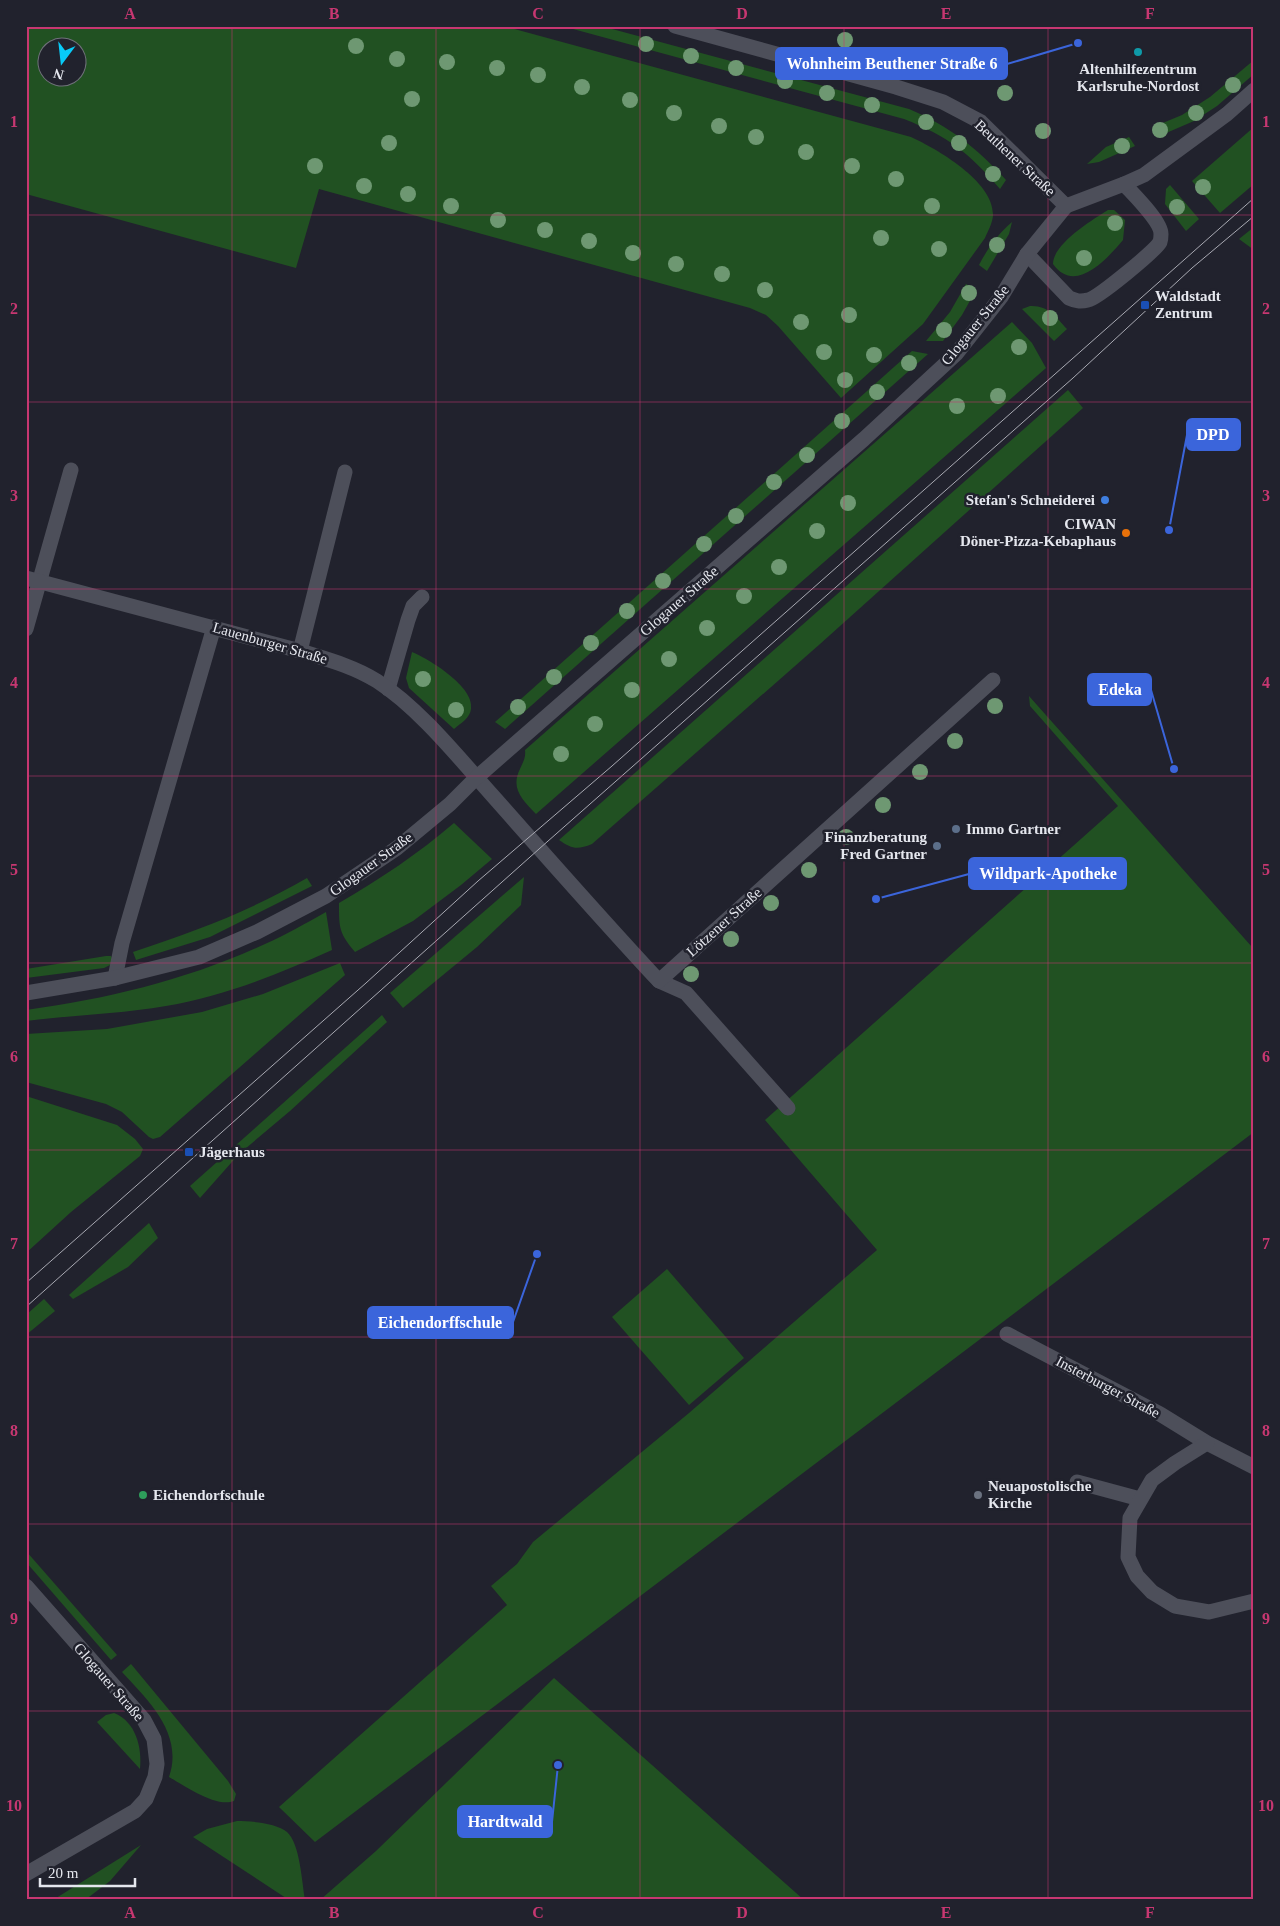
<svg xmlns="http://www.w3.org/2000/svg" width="1280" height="1926" font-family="Georgia,serif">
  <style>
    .green { fill: #215122; fill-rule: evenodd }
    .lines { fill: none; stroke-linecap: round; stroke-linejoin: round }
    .service { stroke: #4d4f5a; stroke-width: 15 }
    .minor { stroke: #4d4f5a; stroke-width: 15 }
    .tertiary { stroke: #4d4f5a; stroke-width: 15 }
    .tram { stroke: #a8a9b2; stroke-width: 1 }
    .tree { fill: #6e9872 }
    .grid { fill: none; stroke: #c73771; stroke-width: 1; stroke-opacity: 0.55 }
    .culture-dot { fill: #0f9aa8; stroke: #21222d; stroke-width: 2 }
    .transit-dot { fill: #1a4fb4; stroke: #21222d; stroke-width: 2 }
    .shop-dot { fill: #3f7fe0; stroke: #21222d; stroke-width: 2 }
    .food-dot { fill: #e8710a; stroke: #21222d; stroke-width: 2 }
    .service-dot { fill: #5c6f8a; stroke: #21222d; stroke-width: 2 }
    .leisure-dot { fill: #2e9e5b; stroke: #21222d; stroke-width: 2 }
    .worship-dot { fill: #6b7280; stroke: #21222d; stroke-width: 2 }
    .labels { text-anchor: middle; stroke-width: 5; stroke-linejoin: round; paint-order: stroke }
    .poi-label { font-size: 15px; font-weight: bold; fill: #e5e7ee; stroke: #21222d; text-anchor: start }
    .street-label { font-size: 15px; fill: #e5e7ee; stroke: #21222d }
    .leader { fill: none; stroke: #3b65db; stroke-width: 2 }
    .callout-dot { fill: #3b65db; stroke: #21222d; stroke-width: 2 }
    .callout { fill: #3b65db; stroke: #3b65db; stroke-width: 2 }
    .callout-label { font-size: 16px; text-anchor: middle; font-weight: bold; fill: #fff }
    .neatline { fill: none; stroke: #c73771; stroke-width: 2 }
    .grid-label { font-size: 16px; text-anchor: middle; font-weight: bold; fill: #c73771 }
  </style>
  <rect width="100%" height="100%" fill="#21222d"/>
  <g class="green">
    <path d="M26 26H503L911 137C937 149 995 182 993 216 992 224 988 231 985 238L923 324 841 398 778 326 766 315 750 308 319 189 296 268 26 194ZM48 48H78V78H48Z"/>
    <path d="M562 26H601L909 109C949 126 977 148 1006 180L1000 189C968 152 949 137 904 119Z"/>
    <path d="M1254 60V74L1217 106 1194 121 1157 137 1153 127 1182 115 1210 97Z"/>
    <path d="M1254 127V184L1220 213 1192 181Z"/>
    <path d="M1129 137 1135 146 1099 162 1087 164 1106 147Z"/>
    <path d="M1170 185 1199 219 1186 231 1165 204 1166 189Z"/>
    <path d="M1108 210H1114L1125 220 1123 240C1107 259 1075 295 1053 264 1053 244 1092 220 1108 210Z"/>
    <path d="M1012 222 1009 234 987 271 979 265C988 248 997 235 1012 222Z"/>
    <path d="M1254 227V250L1239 239Z"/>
    <path d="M966 284 976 290 962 315 943 341H926L950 312Z"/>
    <path d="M1030 306C1048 305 1056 317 1067 329L1054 341 1022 309Z"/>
    <path d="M1012 322 1032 343 1046 368 536 814C523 800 510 789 520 769 523 762 526 758 525 750Z"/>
    <path d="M912 351 928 354 505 729 495 722Z"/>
    <path d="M1068 390 1083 408 820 644 592 844C577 850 572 849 559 840Z"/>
    <path d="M412 652C429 659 475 687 471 709 470 718 461 723 454 729L409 688 406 678Z"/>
    <path d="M1029 696 1252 947 1254 946V1132L315 1842 279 1807 507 1605 491 1586 517 1564 533 1542 689 1413 877 1250 765 1120 1118 806 1030 706Z"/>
    <path d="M454 823 492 859 461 885 413 921 355 952C339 933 339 928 339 903 380 879 418 854 454 823Z"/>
    <path d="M524 877 521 905 477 947 403 1008 390 993Z"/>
    <path d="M307 878 312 886 210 937 136 960 133 952C196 931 250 911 307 878Z"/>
    <path d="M326 912 332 950C279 974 224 996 166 1006 120 1014 73 1015 26 1021V1010C108 999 190 979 265 944 286 935 306 923 326 912Z"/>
    <path d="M106 956H111L113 960 110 965 104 968 26 978V969Z"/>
    <path d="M340 963 345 975 160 1137 153 1139 149 1137 122 1112 106 1104 26 1082V1034L107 1029 202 1012 263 994Z"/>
    <path d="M382 1015 387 1022 290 1111 239 1154 200 1198 190 1186Z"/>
    <path d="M26 1096 117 1125 135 1139 143 1149 140 1156 71 1212 26 1253Z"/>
    <path d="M149 1223 158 1238 128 1267 73 1299 69 1295Z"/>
    <path d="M667 1269 744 1358 689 1405 612 1317Z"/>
    <path d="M44 1299 55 1311 26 1335V1315Z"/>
    <path d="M26 1551 117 1655 111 1660 26 1562Z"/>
    <path d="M131 1664 228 1781 236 1794 234 1801C216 1808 185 1786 169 1777 184 1734 148 1700 122 1672Z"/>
    <path d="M554 1678 804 1900H320L376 1851Z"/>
    <path d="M114 1713C136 1722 142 1747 140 1769L97 1722 106 1715Z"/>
    <path d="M237 1821C250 1821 277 1823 287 1832 300 1843 302 1883 305 1900H289L193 1837 207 1829Z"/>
    <path d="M141 1845 110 1881 85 1900H53Z"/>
  </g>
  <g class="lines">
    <g class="service">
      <path d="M1027 254 1069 298C1076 301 1080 302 1088 300 1098 298 1155 251 1160 242 1161 239 1161 236 1161 234 1161 221 1133 194 1124 184"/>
      <path d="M26 629 71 470"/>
      <path d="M300 651 345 472"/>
      <path d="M388 689 408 620 413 606 422 597"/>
      <path d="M115 978 122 943 214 627"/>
      <path d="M659 981 686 993 788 1108"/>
      <path d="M1077 1482 1140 1499"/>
    </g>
    <g class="minor">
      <path d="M26 578 300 651C326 659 353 666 377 681 419 708 459 758 492 795 547 857 602 920 659 981L993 680"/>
      <path d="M26 993 115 978 199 957 257 932 326 896 397 848 450 804 476 778 864 439 956 354 1001 297 1027 254 1066 206"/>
      <path d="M1007 1334 1160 1414 1207 1443 1254 1467"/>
      <path d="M1207 1443 1175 1463 1152 1480 1130 1518 1128 1557 1137 1576 1152 1592 1175 1606 1209 1612 1254 1601"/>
      <path d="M26 1586 144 1720 154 1739 157 1764 155 1777 146 1799 135 1811 26 1874"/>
    </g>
    <path class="tertiary" d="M675 26 896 87 943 102 981 122 1066 206 1124 184 1144 175 1227 114 1254 90"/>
    <g class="tram">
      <path d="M26 1283 366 983 478 881 612 766 1254 198"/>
      <path d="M26 1307 539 849 1073 378 1192 268 1254 216"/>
    </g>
  </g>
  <g class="tree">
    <circle cx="845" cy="40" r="8"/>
    <circle cx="646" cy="44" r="8"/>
    <circle cx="356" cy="46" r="8"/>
    <circle cx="691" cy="56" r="8"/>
    <circle cx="397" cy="59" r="8"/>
    <circle cx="447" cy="62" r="8"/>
    <circle cx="497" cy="68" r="8"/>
    <circle cx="736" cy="68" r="8"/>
    <circle cx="538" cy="75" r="8"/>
    <circle cx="785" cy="81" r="8"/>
    <circle cx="1233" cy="85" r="8"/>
    <circle cx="582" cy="87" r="8"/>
    <circle cx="827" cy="93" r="8"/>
    <circle cx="1005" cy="93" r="8"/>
    <circle cx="412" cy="99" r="8"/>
    <circle cx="630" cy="100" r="8"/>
    <circle cx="872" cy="105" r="8"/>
    <circle cx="674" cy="113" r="8"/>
    <circle cx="1196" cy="113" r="8"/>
    <circle cx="926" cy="122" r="8"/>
    <circle cx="719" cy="126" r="8"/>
    <circle cx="1160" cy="130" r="8"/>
    <circle cx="1043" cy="131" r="8"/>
    <circle cx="756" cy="137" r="8"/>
    <circle cx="389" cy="143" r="8"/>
    <circle cx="959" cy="143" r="8"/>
    <circle cx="1122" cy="146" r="8"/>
    <circle cx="806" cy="152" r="8"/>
    <circle cx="315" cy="166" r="8"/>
    <circle cx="852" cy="166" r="8"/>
    <circle cx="993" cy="174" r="8"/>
    <circle cx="896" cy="179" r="8"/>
    <circle cx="364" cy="186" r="8"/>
    <circle cx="1203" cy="187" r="8"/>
    <circle cx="408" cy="194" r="8"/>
    <circle cx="451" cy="206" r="8"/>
    <circle cx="932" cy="206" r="8"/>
    <circle cx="1177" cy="207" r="8"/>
    <circle cx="498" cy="220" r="8"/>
    <circle cx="1115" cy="223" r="8"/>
    <circle cx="545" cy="230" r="8"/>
    <circle cx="881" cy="238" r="8"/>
    <circle cx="589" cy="241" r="8"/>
    <circle cx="997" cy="245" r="8"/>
    <circle cx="939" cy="249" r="8"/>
    <circle cx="633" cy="253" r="8"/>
    <circle cx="1084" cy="258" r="8"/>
    <circle cx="676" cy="264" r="8"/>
    <circle cx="722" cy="274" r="8"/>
    <circle cx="765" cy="290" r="8"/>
    <circle cx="969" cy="293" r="8"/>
    <circle cx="849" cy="315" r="8"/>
    <circle cx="1050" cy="318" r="8"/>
    <circle cx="801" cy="322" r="8"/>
    <circle cx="944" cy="330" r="8"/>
    <circle cx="1019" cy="347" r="8"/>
    <circle cx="824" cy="352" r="8"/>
    <circle cx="874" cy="355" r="8"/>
    <circle cx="909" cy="363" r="8"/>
    <circle cx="845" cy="380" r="8"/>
    <circle cx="877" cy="392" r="8"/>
    <circle cx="998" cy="396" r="8"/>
    <circle cx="957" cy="406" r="8"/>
    <circle cx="842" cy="421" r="8"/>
    <circle cx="807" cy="455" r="8"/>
    <circle cx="774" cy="482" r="8"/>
    <circle cx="848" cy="503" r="8"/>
    <circle cx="736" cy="516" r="8"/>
    <circle cx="817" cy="531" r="8"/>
    <circle cx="704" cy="544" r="8"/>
    <circle cx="779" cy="567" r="8"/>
    <circle cx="663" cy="581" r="8"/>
    <circle cx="744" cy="596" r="8"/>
    <circle cx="627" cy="611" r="8"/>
    <circle cx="707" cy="628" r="8"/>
    <circle cx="591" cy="643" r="8"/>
    <circle cx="669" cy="659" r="8"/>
    <circle cx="554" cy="677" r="8"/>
    <circle cx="423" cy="679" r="8"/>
    <circle cx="632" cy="690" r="8"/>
    <circle cx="995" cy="706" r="8"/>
    <circle cx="518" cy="707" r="8"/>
    <circle cx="456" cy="710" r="8"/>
    <circle cx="595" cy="724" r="8"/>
    <circle cx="955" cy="741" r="8"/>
    <circle cx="561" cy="754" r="8"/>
    <circle cx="920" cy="772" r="8"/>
    <circle cx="883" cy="805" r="8"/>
    <circle cx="846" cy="837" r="8"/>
    <circle cx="809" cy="870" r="8"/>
    <circle cx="771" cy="903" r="8"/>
    <circle cx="731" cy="939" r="8"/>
    <circle cx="691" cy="974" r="8"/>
  </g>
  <path class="grid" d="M232 26V1900M436 26V1900M640 26V1900M844 26V1900M1048 26V1900M26 215H1254M26 402H1254M26 589H1254M26 776H1254M26 963H1254M26 1150H1254M26 1337H1254M26 1524H1254M26 1711H1254"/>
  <circle class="culture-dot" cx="1138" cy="52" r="5"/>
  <g class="transit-dot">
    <rect x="1140" y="300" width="10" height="10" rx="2.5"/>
    <rect x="184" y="1147" width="10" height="10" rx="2.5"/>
  </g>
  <circle class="shop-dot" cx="1105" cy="500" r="5"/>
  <circle class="food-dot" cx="1126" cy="533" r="5"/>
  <g class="service-dot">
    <circle cx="956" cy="829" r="5"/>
    <circle cx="937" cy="846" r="5"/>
  </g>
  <circle class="leisure-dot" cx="143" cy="1495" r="5"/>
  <circle class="worship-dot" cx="978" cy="1495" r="5"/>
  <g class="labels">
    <g class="poi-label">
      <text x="1138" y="74" text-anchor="middle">Altenhilfezentrum<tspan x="1138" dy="17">Karlsruhe-Nordost</tspan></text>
      <text x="1155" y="301">Waldstadt<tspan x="1155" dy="17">Zentrum</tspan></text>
      <text x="1095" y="505" text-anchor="end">Stefan's Schneiderei</text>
      <text x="1116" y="529" text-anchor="end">CIWAN<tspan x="1116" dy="17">Döner-Pizza-Kebaphaus</tspan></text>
      <text x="966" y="834">Immo Gartner</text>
      <text x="927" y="842" text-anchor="end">Finanzberatung<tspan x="927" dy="17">Fred Gartner</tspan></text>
      <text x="199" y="1157">Jägerhaus</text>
      <text x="988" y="1491">Neuapostolische<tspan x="988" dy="17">Kirche</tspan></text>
      <text x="153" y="1500">Eichendorfschule</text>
    </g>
    <g class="street-label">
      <text transform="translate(1015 158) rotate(43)" y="5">Beuthener Straße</text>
      <text transform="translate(975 325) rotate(-51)" y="5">Glogauer Straße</text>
      <text transform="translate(679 601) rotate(-41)" y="5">Glogauer Straße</text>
      <text transform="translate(270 643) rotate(16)" y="5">Lauenburger Straße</text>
      <text transform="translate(371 864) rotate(-36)" y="5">Glogauer Straße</text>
      <text transform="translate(724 922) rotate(-42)" y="5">Lötzener Straße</text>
      <text transform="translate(1108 1387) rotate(28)" y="5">Insterburger Straße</text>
      <text transform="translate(109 1682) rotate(49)" y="5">Glogauer Straße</text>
    </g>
  </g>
  <path class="leader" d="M1078 43L1007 64M1169 530L1187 435M1174 769L1151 690M876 899L969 874M537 1254L513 1322M558 1765L552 1822"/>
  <g class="callout-dot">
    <circle cx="1078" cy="43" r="5"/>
    <circle cx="1169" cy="530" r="5"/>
    <circle cx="1174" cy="769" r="5"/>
    <circle cx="876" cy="899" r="5"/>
    <circle cx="537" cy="1254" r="5"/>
    <circle cx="558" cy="1765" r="5"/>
  </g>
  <g class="callout">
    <rect x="776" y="48" width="231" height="31" rx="5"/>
    <rect x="1187" y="419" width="53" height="31" rx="5"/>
    <rect x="1088" y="674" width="63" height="31" rx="5"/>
    <rect x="969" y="858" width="157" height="31" rx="5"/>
    <rect x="368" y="1307" width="145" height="31" rx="5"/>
    <rect x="458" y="1806" width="94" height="31" rx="5"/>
  </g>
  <g class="callout-label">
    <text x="892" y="69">Wohnheim Beuthener Straße 6</text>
    <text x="1213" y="440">DPD</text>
    <text x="1120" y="695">Edeka</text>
    <text x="1048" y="879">Wildpark-Apotheke</text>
    <text x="440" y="1328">Eichendorffschule</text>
    <text x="505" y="1827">Hardtwald</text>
  </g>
  <rect width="1280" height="1926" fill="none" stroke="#21222d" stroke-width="55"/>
  <g transform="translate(62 62) rotate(195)"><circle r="24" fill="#21222d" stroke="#6f717a"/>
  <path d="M0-4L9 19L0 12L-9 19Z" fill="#08cbf9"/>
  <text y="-8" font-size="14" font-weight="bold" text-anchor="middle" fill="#e5e7ee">N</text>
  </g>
  <path d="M40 1878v8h95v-8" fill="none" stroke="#e5e7ee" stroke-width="2.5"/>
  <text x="48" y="1878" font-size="15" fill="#e5e7ee" stroke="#21222d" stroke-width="4" paint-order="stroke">20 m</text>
  <rect x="28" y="28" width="1224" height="1870" class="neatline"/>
  <g class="grid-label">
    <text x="130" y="19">A</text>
    <text x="334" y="19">B</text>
    <text x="538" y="19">C</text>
    <text x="742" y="19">D</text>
    <text x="946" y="19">E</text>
    <text x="1150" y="19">F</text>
    <text x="14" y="127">1</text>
    <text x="1266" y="127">1</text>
    <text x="14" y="314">2</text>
    <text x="1266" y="314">2</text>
    <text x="14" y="501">3</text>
    <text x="1266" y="501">3</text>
    <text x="14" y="688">4</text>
    <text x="1266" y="688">4</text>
    <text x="14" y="875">5</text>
    <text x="1266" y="875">5</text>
    <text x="14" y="1062">6</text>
    <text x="1266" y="1062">6</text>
    <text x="14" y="1249">7</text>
    <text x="1266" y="1249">7</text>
    <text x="14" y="1436">8</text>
    <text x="1266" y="1436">8</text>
    <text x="14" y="1624">9</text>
    <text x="1266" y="1624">9</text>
    <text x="14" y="1811">10</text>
    <text x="1266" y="1811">10</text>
    <text x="130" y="1918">A</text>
    <text x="334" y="1918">B</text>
    <text x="538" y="1918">C</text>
    <text x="742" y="1918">D</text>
    <text x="946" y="1918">E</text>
    <text x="1150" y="1918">F</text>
  </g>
</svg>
